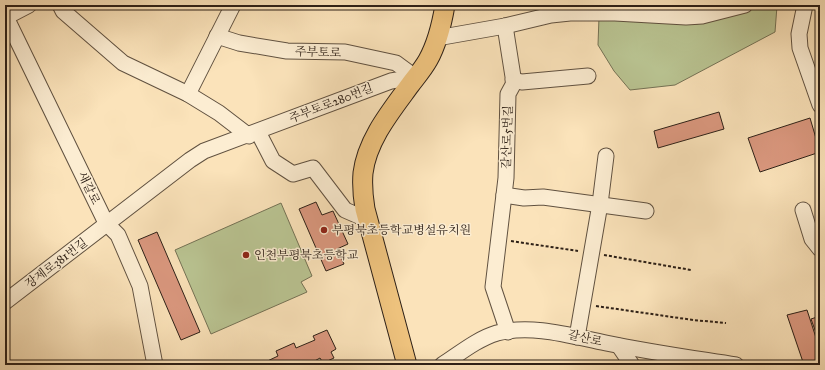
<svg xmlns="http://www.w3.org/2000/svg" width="825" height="370" font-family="'IM FELL Great Primer','Noto Serif KR',serif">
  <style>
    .green { fill: #bac593; stroke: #747255 }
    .building { fill: #db987f; stroke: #2d2017 }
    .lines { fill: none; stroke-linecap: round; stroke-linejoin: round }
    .minor-casing { stroke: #605140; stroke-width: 17 }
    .major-casing { stroke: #2d2017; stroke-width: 21 }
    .path { stroke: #2d2017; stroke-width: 2; stroke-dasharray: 3 2; stroke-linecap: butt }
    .minor { stroke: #fcedd2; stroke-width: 15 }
    .major { stroke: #eec27d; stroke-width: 19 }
    .poi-dot { fill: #8f2418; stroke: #fcedd2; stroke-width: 1.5 }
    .labels { text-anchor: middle; stroke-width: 3; stroke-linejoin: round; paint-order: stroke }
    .street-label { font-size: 12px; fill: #2d2017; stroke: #fcedd2 }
    .poi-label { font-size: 12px; fill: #2d2017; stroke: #fcedd2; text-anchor: start }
  </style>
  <rect width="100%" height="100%" fill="#fbe3ba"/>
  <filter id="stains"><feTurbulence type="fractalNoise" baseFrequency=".005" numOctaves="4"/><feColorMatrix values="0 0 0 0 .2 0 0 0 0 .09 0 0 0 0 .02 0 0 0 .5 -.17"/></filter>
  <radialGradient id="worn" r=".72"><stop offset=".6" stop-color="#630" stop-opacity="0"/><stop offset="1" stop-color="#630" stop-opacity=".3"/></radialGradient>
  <g class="green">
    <path d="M591 5H683L670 13Z"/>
    <path d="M759 5 777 6 775 32 675 85 630 90 614 71 598 45 599 17 697 24Z"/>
    <path d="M281 203 312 276 301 282 307 292 211 334 175 250Z"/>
  </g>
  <g class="building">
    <path d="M719 112 724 129 658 148 654 131Z"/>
    <path d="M810 118 820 152 760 172 748 138Z"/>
    <path d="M316 202 322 215 333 211 348 244 337 249 344 264 326 271 299 209Z"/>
    <path d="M157 232 200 332 181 340 138 240Z"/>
    <path d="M807 310 820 350V365H804L787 315Z"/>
    <path d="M820 316V344L811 319Z"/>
    <path d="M327 330 336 349 331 352 334 358 323 363 320 358 309 364V365H259L278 356 276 351 294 343 296 348 315 340 313 336Z"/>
  </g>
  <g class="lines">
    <g class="minor-casing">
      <g id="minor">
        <path d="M60 5 63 11 123 63 188 94 219 113 249 136"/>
        <path d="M805 5 799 34 800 48 820 105"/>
        <path d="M5 15 106 223 118 235 140 286 155 365"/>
        <path d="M6 17 29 5"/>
        <path d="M505 26 514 83 508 94 506 178 493 287 508 332"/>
        <path d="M217 36 239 43 287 51 345 52 396 63 415 77"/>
        <path d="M437 38 505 26 551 15 570 13H615L686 17 702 16 745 5"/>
        <path d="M513 80 522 82 588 76"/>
        <path d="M188 94 233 5"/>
        <path d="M258 132 273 161 293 174 313 168 345 210 368 220"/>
        <path d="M504 195 524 198 543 197 646 211"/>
        <path d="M803 210 812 239 820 249"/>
        <path d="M5 302 190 160 204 151 391 81 415 77"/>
        <path d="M577 337 600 204 606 156"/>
        <path d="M619 346 632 365"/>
        <path d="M442 365C459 354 477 339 497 333 533 324 571 336 606 343 649 352 692 358 736 365"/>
      </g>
    </g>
    <g class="major-casing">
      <path id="major" d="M407 365 365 209C363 197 362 185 363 173 367 140 391 111 410 85 416 77 423 69 428 60 437 44 442 23 445 5"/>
    </g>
    <g class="path">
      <path d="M511 241 578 251"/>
      <path d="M604 255 691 270"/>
      <path d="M596 306 693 320 726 323"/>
    </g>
    <use href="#minor" class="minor"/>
    <use href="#major" class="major"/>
  </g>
  <g class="poi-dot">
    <circle cx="324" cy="230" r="4"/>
    <circle cx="246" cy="255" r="4"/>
  </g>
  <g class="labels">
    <g class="street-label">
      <text transform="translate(318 52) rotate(2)" y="4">주부토로</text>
      <text transform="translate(331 103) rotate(-21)" y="4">주부토로280번길</text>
      <text transform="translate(507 137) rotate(-88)" y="4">갈산로5번길</text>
      <text transform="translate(89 188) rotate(64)" y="4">새갈로</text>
      <text transform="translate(56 263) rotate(-37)" y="4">장제로381번길</text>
      <text transform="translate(585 338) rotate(13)" y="4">갈산로</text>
    </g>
    <g class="poi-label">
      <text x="332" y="234">부평북초등학교병설유치원</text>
      <text x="254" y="259">인천부평북초등학교</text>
    </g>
  </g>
  <rect width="825" height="370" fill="none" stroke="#fbe3ba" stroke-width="20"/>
  <rect x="6" y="6" width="813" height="358" fill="none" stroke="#2d2017" stroke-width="2"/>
  <rect x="10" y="10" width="805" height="350" fill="none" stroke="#2d2017"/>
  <rect width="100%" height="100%" filter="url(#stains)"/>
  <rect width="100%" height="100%" fill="url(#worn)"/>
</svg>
